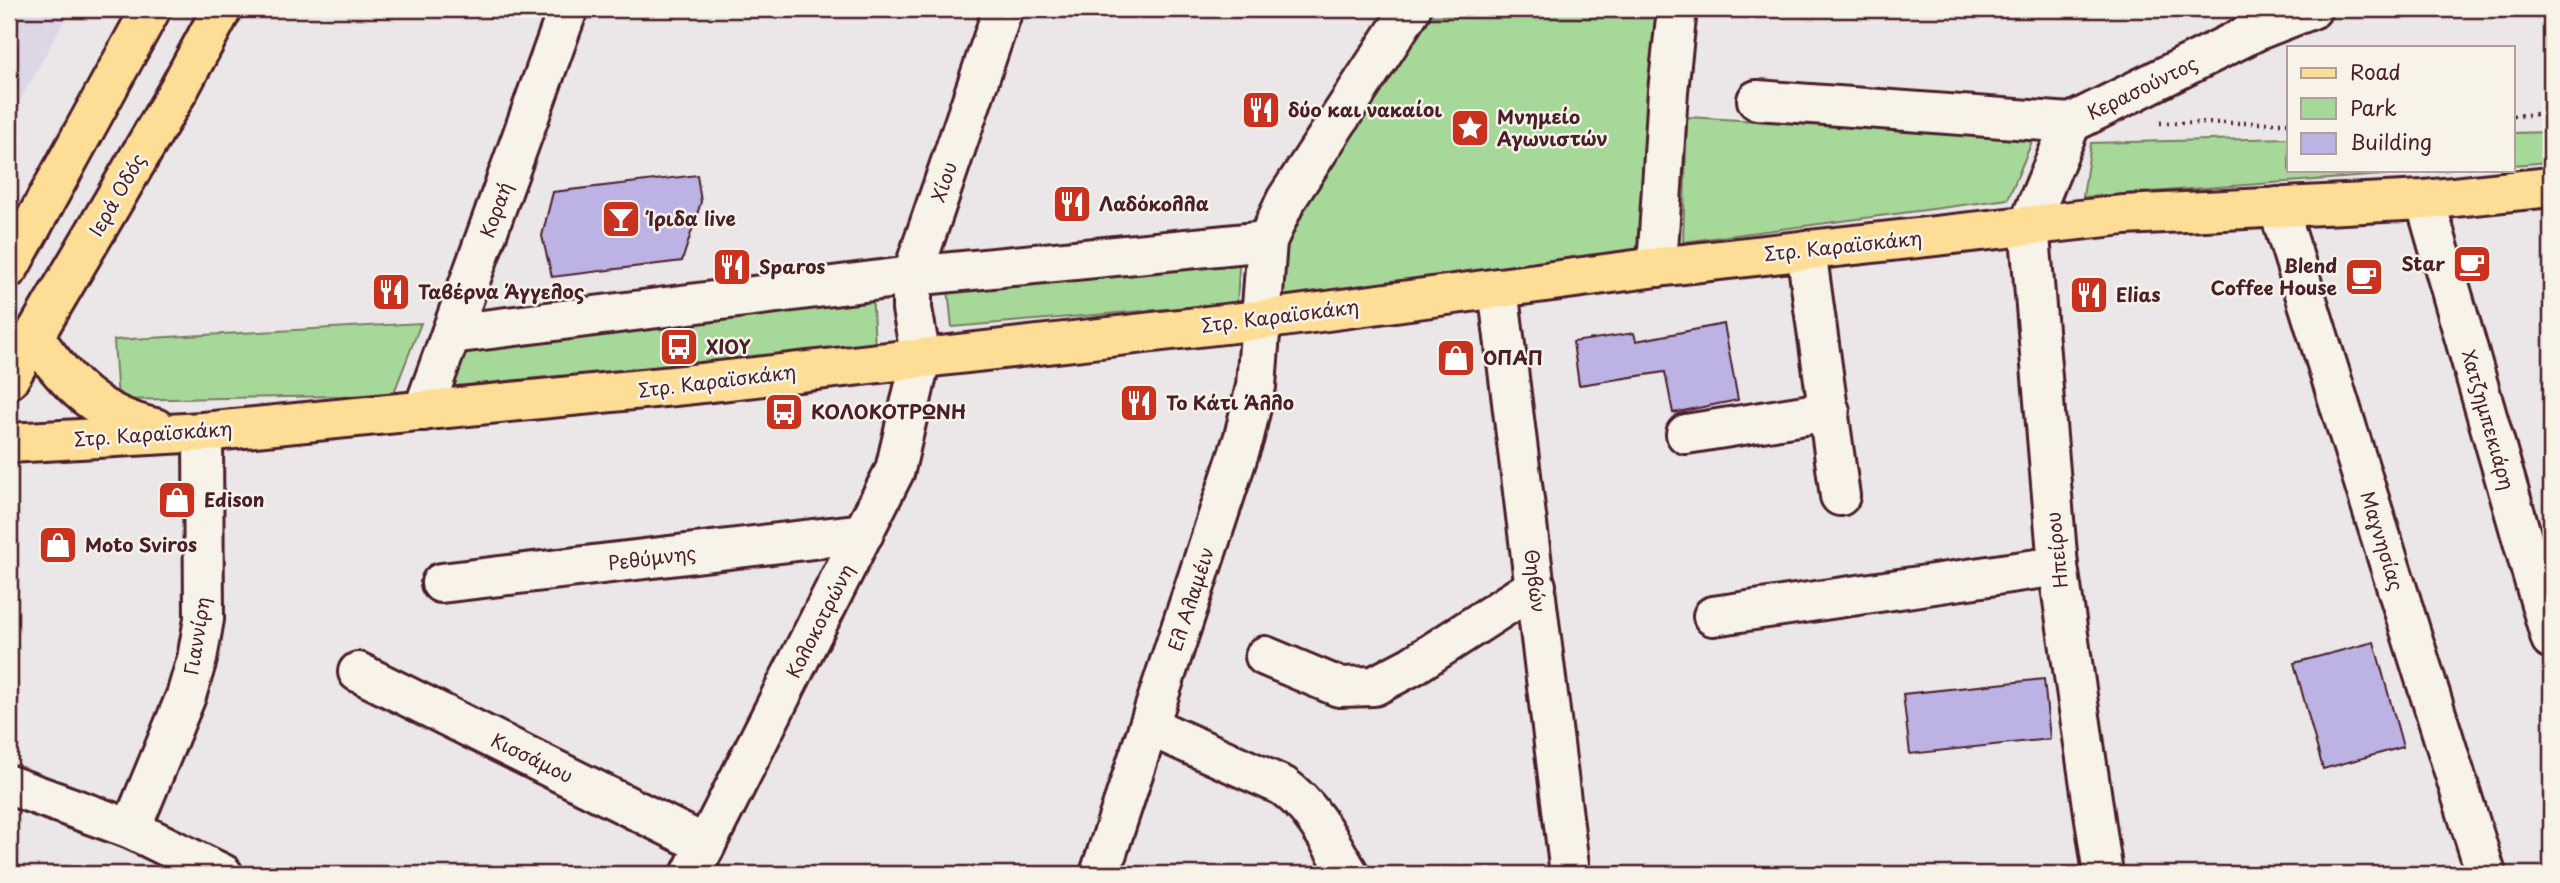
<svg xmlns="http://www.w3.org/2000/svg" width="2560" height="883" font-family="'Playpen Sans',sans-serif">
  <style>
    .built { fill: #ddd6e6 }
    .green { fill: #a6d899; stroke: #787c62; stroke-width: 2 }
    .building { fill: #bcb2e4; stroke: #4a1f2b; stroke-width: 2 }
    .lines { fill: none; stroke-linecap: round; stroke-linejoin: round }
    .minor-casing { stroke: #4a1f2b; stroke-width: 44 }
    .major-casing { stroke: #4a1f2b; stroke-width: 44 }
    .path { stroke: #4a1f2b; stroke-width: 4.5; stroke-dasharray: 2 5; stroke-linecap: butt }
    .minor { stroke: #f7f3e8; stroke-width: 38 }
    .major { stroke: #fede96; stroke-width: 38 }
    .labels { text-anchor: middle; stroke-width: 5; stroke-linejoin: round; paint-order: stroke }
    .street-label { font-size: 19px; fill: #4a1f2b; stroke: #f7f3e8 }
    .poi-label { font-size: 19px; font-weight: bold; fill: #4a1f2b; stroke: #f7f3e8; text-anchor: start }
  </style>
  <rect width="100%" height="100%" fill="#ebe6e7"/>
  <filter id="ink" filterUnits="userSpaceOnUse"><feTurbulence type="fractalNoise" baseFrequency=".0143" numOctaves="2"/><feDisplacementMap in="SourceGraphic" scale="14" xChannelSelector="R" yChannelSelector="G"/><feConvolveMatrix kernelMatrix="1 2 1 2 8 2 1 2 1" color-interpolation-filters="sRGB"/></filter>
  <g filter="url(#ink)">
    <path class="built" d="M9 9H71L9 120Z"/>
    <g class="green">
      <path d="M1661 9 1644 256 1278 304 1273 243 1424 16Z"/>
      <path d="M1687 117 2034 137 2008 199 1683 242Z"/>
      <path d="M2551 132V162L2513 165V133Z"/>
      <path d="M2289 138V170H2450L2083 197 2091 143Z"/>
      <path d="M1240 251 1237 303 952 327 947 280Z"/>
      <path d="M872 289 875 347 433 394 454 338Z"/>
      <path d="M421 323 393 395 118 400 114 340Z"/>
    </g>
    <g class="building">
      <path d="M697 175 701 202 682 261 552 277 542 236 553 192Z"/>
      <path d="M1724 324 1738 400 1673 413 1665 372 1579 385 1573 342 1634 333 1636 341Z"/>
      <path d="M2374 642 2403 747 2323 769 2294 663Z"/>
      <path d="M2044 679 2050 739 1910 754 1903 694Z"/>
    </g>
    <g class="lines">
      <g class="minor-casing">
        <g id="minor">
          <path d="M1757 100 2071 123"/>
          <path d="M2425 200 2551 639"/>
          <path d="M2278 207 2486 874"/>
          <path d="M1806 250 1840 496"/>
          <path d="M1657 267 1668 91 1677 9"/>
          <path d="M1498 288 1570 874"/>
          <path d="M451 334 912 276 1267 241"/>
          <path d="M423 411 568 9"/>
          <path d="M1686 434 1830 411"/>
          <path d="M441 583 864 533"/>
          <path d="M1713 616 2058 566"/>
          <path d="M1265 656 1339 687 1374 686 1412 666 1536 586"/>
          <path d="M358 672 706 845"/>
          <path d="M1149 726 1283 786C1315 809 1329 841 1349 874"/>
          <path d="M9 785 131 829 223 874"/>
          <path d="M131 829 186 696 197 659 204 619 203 432"/>
          <path d="M691 874 895 470 921 358 912 309V276L1003 9"/>
          <path d="M1100 874 1244 437 1256 386 1267 241 1286 200 1411 9"/>
          <path d="M2103 874 2058 566 2029 224 2071 123 2258 30 2312 9"/>
        </g>
      </g>
      <g class="major-casing">
        <g id="major">
          <path d="M9 268 151 9"/>
          <path d="M35 338C67 384 98 416 155 428"/>
          <path d="M9 379 179 89 222 9"/>
          <path d="M9 443 203 432 684 385 1260 320 1657 267 2124 215 2425 200 2551 187"/>
        </g>
      </g>
      <g class="path">
        <path d="M2513 116 2551 113"/>
        <path d="M2160 123H2289"/>
      </g>
      <use href="#minor" class="minor"/>
      <use href="#major" class="major"/>
    </g>
  </g>
  <defs>
    <g id="restaurant-square" transform="scale(2.0125)"><rect x="-9" y="-9" width="18" height="18" rx="4" fill="#c8321e" stroke="#f7f3e8"/><path d="M-5-6h1v4h1v-4h1v4h1v-4h1v5L-1.5 .5V6h-2V.5L-5-1ZM5-6V6H3V1.5H1.5Q1.5-4 5-6Z" fill="#fff"/></g>
    <g id="sight-square" transform="scale(2.0125)"><rect x="-9" y="-9" width="18" height="18" rx="4" fill="#c8321e" stroke="#f7f3e8"/><path d="M0-6L1.8-2.2L6-1.7L2.9 1.2L3.7 5.4L0 3.3L-3.7 5.4L-2.9 1.2L-6-1.7L-1.8-2.2Z" fill="#fff"/></g>
    <g id="bar-square" transform="scale(2.0125)"><rect x="-9" y="-9" width="18" height="18" rx="4" fill="#c8321e" stroke="#f7f3e8"/><path d="M-6-5H6L.8 .8V4.5H3.5V6h-7V4.5H-.8V.8Z" fill="#fff"/></g>
    <g id="cafe-square" transform="scale(2.0125)"><rect x="-9" y="-9" width="18" height="18" rx="4" fill="#c8321e" stroke="#f7f3e8"/><path d="M-5.5-4.5H6V0H3Q3 3.5 0 3.5H-2.5Q-5.5 3.5-5.5 0ZM3-3.2v2h1.7v-2ZM-6 4.5H4V6H-6Z" fill="#fff"/></g>
    <g id="bus-square" transform="scale(2.0125)"><rect x="-9" y="-9" width="18" height="18" rx="4" fill="#c8321e" stroke="#f7f3e8"/><path d="M-5-6H5V4H4V6H2V4H-2V6H-4V4H-5ZM-3.5-4V0h7V-4ZM-3.5 1.2v1.5H-2V1.2ZM2 1.2v1.5H3.5V1.2Z" fill="#fff"/></g>
    <g id="shop-square" transform="scale(2.0125)"><rect x="-9" y="-9" width="18" height="18" rx="4" fill="#c8321e" stroke="#f7f3e8"/><path d="M-5-2.5h2.3a2.7 3.5 0 0 1 5.4 0H5L5.5 6h-11ZM-1.5-2.5h3a1.5 2.3 0 0 0-3 0Z" fill="#fff"/></g>
  </defs>
  <g fill-rule="evenodd">
    <use href="#restaurant-square" x="1261" y="110"/>
    <use href="#sight-square" x="1470" y="128"/>
    <use href="#restaurant-square" x="1072" y="204"/>
    <use href="#bar-square" x="621" y="219"/>
    <use href="#cafe-square" x="2472" y="264"/>
    <use href="#restaurant-square" x="732" y="267"/>
    <use href="#cafe-square" x="2364" y="277"/>
    <use href="#restaurant-square" x="391" y="292"/>
    <use href="#restaurant-square" x="2089" y="295"/>
    <use href="#bus-square" x="679" y="347"/>
    <use href="#shop-square" x="1456" y="358"/>
    <use href="#restaurant-square" x="1139" y="403"/>
    <use href="#bus-square" x="784" y="412"/>
    <use href="#shop-square" x="177" y="500"/>
    <use href="#shop-square" x="58" y="545"/>
  </g>
  <g class="labels">
    <g class="street-label">
      <text transform="translate(2142 88) rotate(-26)" y="7">Κερασούντος</text>
      <text transform="translate(944 182) rotate(-71)" y="7">Χίου</text>
      <text transform="translate(117 195) rotate(-60)" y="7">Ιερά Οδός</text>
      <text transform="translate(496 210) rotate(-70)" y="7">Κοραή</text>
      <text transform="translate(1843 246) rotate(-6)" y="7">Στρ. Καραϊσκάκη</text>
      <text transform="translate(1280 316) rotate(-7)" y="7">Στρ. Καραϊσκάκη</text>
      <text transform="translate(717 381) rotate(-7)" y="7">Στρ. Καραϊσκάκη</text>
      <text transform="translate(2488 420) rotate(74)" y="7">Χατζημπεκιάρη</text>
      <text transform="translate(153 434) rotate(-4)" y="7">Στρ. Καραϊσκάκη</text>
      <text transform="translate(2382 541) rotate(73)" y="7">Μαγνησίας</text>
      <text transform="translate(2057 550) rotate(-96)" y="7">Ηπείρου</text>
      <text transform="translate(652 558) rotate(-7)" y="7">Ρεθύμνης</text>
      <text transform="translate(1535 581) rotate(83)" y="7">Θηβών</text>
      <text transform="translate(1191 599) rotate(-72)" y="7">Ελ Αλαμέιν</text>
      <text transform="translate(820 621) rotate(-63)" y="7">Κολοκοτρώνη</text>
      <text transform="translate(197 636) rotate(-81)" y="7">Γιαννίρη</text>
      <text transform="translate(532 758) rotate(26)" y="7">Κισσάμου</text>
    </g>
    <g class="poi-label">
      <text x="1288" y="117">δύο και νακαίοι</text>
      <text x="1497" y="124">Μνημείο<tspan x="1497" dy="22">Αγωνιστών</tspan></text>
      <text x="1099" y="211">Λαδόκολλα</text>
      <text x="648" y="226">Ίριδα live</text>
      <text x="2445" y="271" text-anchor="end">Star</text>
      <text x="2337" y="273" text-anchor="end">Blend<tspan x="2337" dy="22">Coffee House</tspan></text>
      <text x="759" y="274">Sparos</text>
      <text x="418" y="299">Ταβέρνα Άγγελος</text>
      <text x="2116" y="302">Elias</text>
      <text x="706" y="354">ΧΙΟΥ</text>
      <text x="1483" y="365">ΟΠΑΠ</text>
      <text x="1166" y="410">Το Κάτι Άλλο</text>
      <text x="811" y="419">ΚΟΛΟΚΟΤΡΏΝΗ</text>
      <text x="204" y="507">Edison</text>
      <text x="85" y="552">Moto Sviros</text>
    </g>
  </g>
  <rect width="2560" height="883" fill="none" stroke="#f7f3e8" stroke-width="35"/>
  <rect x="18" y="18" width="2525" height="848" fill="none" stroke="#4a1f2b" stroke-width="2.5" filter="url(#ink)"/>
  <rect x="2287" y="46" width="228" height="126" fill="#f7f3e8" stroke="#b29e9c" stroke-width="2"/>
  <rect x="2301" y="68" width="35" height="10" fill="#fede96" stroke="#b29e9c" stroke-width="2"/>
  <text x="2350" y="80" font-size="21" fill="#4a1f2b">Road</text>
  <rect x="2301" y="98" width="35" height="21" fill="#a6d899" stroke="#b29e9c" stroke-width="2"/>
  <text x="2350" y="116" font-size="21" fill="#4a1f2b">Park</text>
  <rect x="2301" y="133" width="35" height="21" fill="#bcb2e4" stroke="#b29e9c" stroke-width="2"/>
  <text x="2350" y="150" font-size="21" fill="#4a1f2b">Building</text>
</svg>
